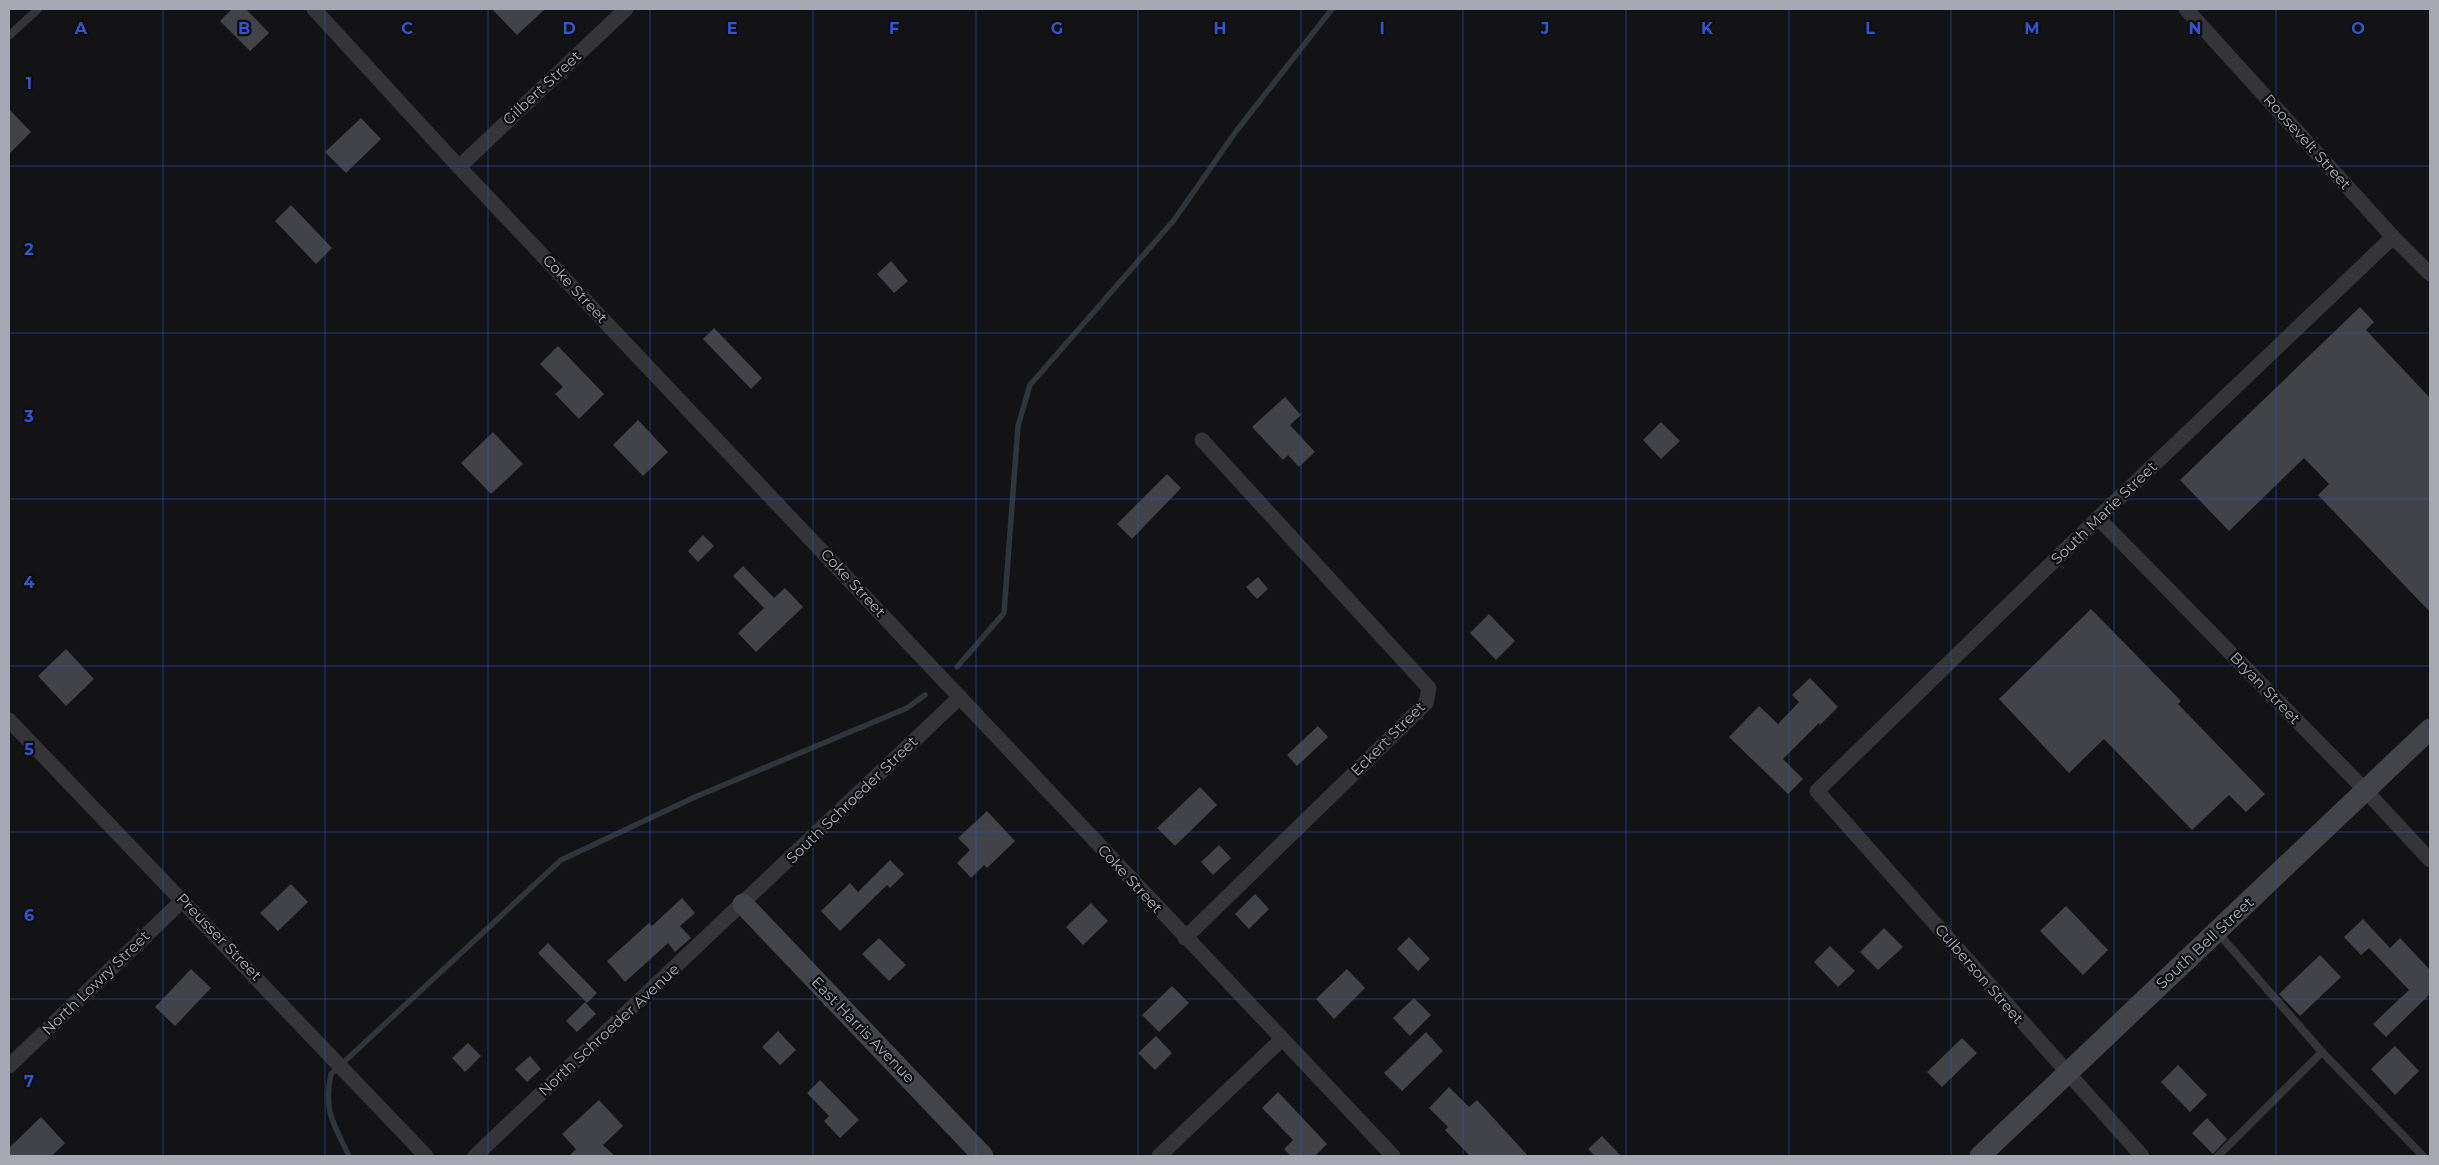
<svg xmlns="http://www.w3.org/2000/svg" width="2439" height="1165" font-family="Montserrat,sans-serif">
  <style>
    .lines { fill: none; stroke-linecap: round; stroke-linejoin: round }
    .stream { stroke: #2e353c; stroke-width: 5.5 }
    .building { fill: #424348 }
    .lane { stroke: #353539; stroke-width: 8 }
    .street { stroke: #353539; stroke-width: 15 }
    .secondary { stroke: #434449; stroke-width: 21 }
    .grid { fill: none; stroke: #2b57d4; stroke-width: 1; stroke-opacity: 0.55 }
    .labels { text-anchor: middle; stroke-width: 4.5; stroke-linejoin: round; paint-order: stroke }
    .street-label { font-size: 15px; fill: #a6a9b4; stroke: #0e0e10 }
    .grid-label { font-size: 16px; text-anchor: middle; font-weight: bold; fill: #2b57d4; stroke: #0e0e10; stroke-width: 4.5; stroke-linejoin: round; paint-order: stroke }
  </style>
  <rect width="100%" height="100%" fill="#131315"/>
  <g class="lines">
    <g class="stream">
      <path d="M957 667 1004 613 1018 426 1030 385 1174 220 1237 130 1332 9"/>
      <path d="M349 1156C334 1124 323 1111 331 1074L561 860 695 797 907 708 925 695"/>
    </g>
  </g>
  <g class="building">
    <path d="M232 9H246L269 33 250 51 220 21Z"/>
    <path d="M492 9H545L517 35Z"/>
    <path d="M9 109 31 132 9 154Z"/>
    <path d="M361 118 381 139 346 173 325 152Z"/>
    <path d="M291 205 332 248 316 264 275 221Z"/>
    <path d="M891 261 908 281 894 293 877 274Z"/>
    <path d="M2360 307 2374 322 2366 330 2430 398V612L2318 495 2329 484 2304 458 2229 531 2180 480Z"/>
    <path d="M714 328 762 378 751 389 703 339Z"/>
    <path d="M558 346 604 394 579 419 555 394 563 387 540 364Z"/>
    <path d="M1285 397 1301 415 1290 425 1315 452 1299 467 1288 455 1283 460 1252 427Z"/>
    <path d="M638 420 668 452 643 476 613 445Z"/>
    <path d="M1661 422 1680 441 1661 459 1643 440Z"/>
    <path d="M493 432 523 464 491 494 461 463Z"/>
    <path d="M1167 474 1181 488 1132 539 1117 524Z"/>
    <path d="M703 535 714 546 698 562 688 551Z"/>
    <path d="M743 566 774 598 785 588 803 607 756 652 738 633 764 608 733 576Z"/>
    <path d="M1258 577 1268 589 1257 599 1246 587Z"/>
    <path d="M2091 609 2181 701 2178 704 2265 794 2246 812 2229 795 2192 830 2104 739 2069 773 1999 699Z"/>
    <path d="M1489 614 1515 641 1496 660 1470 633Z"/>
    <path d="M66 649 94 679 66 706 38 676Z"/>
    <path d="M1810 678 1838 707 1820 725 1819 723 1783 759 1803 779 1788 794 1729 737 1759 706 1778 724 1799 702 1792 695Z"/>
    <path d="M1318 726 1328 737 1297 766 1287 755Z"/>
    <path d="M1200 787 1217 805 1175 846 1157 828Z"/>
    <path d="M987 811 1015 841 987 868 984 865 971 878 957 863 970 850 958 838Z"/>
    <path d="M1219 845 1231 858 1213 875 1201 862Z"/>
    <path d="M890 860 904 874 890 888 887 885 840 931 821 911 850 883 858 892Z"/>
    <path d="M291 884 308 902 278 931 260 913Z"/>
    <path d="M1255 894 1269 909 1249 929 1235 914Z"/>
    <path d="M682 898 695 913 680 926 691 938 675 952 668 943 625 982 607 961 649 923 652 926Z"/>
    <path d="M1091 903 1108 921 1083 945 1066 927Z"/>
    <path d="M2066 906 2108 950 2083 975 2040 931Z"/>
    <path d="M2363 919 2390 948 2400 938 2430 970V994L2386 1037 2373 1024 2409 990 2369 948 2361 955 2344 937Z"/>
    <path d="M1884 928 1903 947 1878 970 1860 952Z"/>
    <path d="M1409 937 1430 959 1418 971 1397 949Z"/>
    <path d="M879 938 906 965 889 981 862 954Z"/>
    <path d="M548 943 597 993 587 1003 538 953Z"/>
    <path d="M1830 946 1855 971 1838 987 1814 962Z"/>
    <path d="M2320 955 2341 977 2300 1016 2279 994Z"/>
    <path d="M191 969 211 988 175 1026 155 1007Z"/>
    <path d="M1347 969 1365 988 1334 1019 1316 999Z"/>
    <path d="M1172 986 1189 1003 1159 1032 1142 1015Z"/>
    <path d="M1414 998 1431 1015 1410 1036 1393 1018Z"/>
    <path d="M585 1002 596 1014 577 1032 566 1021Z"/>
    <path d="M778 1031 796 1050 780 1065 762 1047Z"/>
    <path d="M1426 1032 1443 1051 1402 1091 1384 1073Z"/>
    <path d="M1156 1036 1172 1053 1155 1070 1138 1053Z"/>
    <path d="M1962 1038 1977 1053 1942 1087 1927 1072Z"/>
    <path d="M468 1043 481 1056 465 1072 452 1058Z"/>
    <path d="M2395 1046 2419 1071 2395 1095 2371 1069Z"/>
    <path d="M530 1056 541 1069 527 1082 515 1069Z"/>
    <path d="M2178 1065 2207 1095 2190 1112 2161 1082Z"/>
    <path d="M820 1080 859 1120 840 1138 824 1121 829 1116 807 1093Z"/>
    <path d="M1449 1087 1469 1107 1477 1100 1528 1156H1470L1445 1130 1448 1127 1429 1108Z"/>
    <path d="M1278 1092 1327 1144 1315 1156H1291L1284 1149 1293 1140 1262 1108Z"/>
    <path d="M599 1100 623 1126 603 1145 615 1156H569L576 1149 562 1134Z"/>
    <path d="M41 1117 65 1143 52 1156H9V1148Z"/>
    <path d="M2207 1118 2227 1139 2213 1154 2192 1133Z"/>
    <path d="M1602 1136 1621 1156H1595L1588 1149Z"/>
  </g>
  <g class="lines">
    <g class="lane">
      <path d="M10 35 38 9"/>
      <path d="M2218 933 2322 1052 2423 1156"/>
      <path d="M2218 1156 2322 1052"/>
    </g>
    <g class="street">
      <path d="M314 9 459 167 1393 1156"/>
      <path d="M2186 9 2393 237 2430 274"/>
      <path d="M459 167 626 9"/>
      <path d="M2098 518 2365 790 2430 860"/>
      <path d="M9 720 426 1156"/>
      <path d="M1185 938 1426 703 1429 688 1202 440"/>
      <path d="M9 1066 183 900"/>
      <path d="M475 1156 960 697"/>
      <path d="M1159 1156 1282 1039"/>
      <path d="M2142 1156 1817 791 2098 518 2393 237"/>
    </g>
    <g class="secondary">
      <path d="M743 904 983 1156"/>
      <path d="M1980 1156 2430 729"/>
    </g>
  </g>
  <path class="grid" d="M163 9V1156M325 9V1156M488 9V1156M650 9V1156M813 9V1156M976 9V1156M1138 9V1156M1301 9V1156M1463 9V1156M1626 9V1156M1789 9V1156M1951 9V1156M2114 9V1156M2276 9V1156M9 166H2430M9 333H2430M9 499H2430M9 666H2430M9 832H2430M9 999H2430"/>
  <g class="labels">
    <g class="street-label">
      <text transform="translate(542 88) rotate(-43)" y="5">Gilbert Street</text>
      <text transform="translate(2307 142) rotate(48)" y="5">Roosevelt Street</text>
      <text transform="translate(575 289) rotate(47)" y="5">Coke Street</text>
      <text transform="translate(2104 513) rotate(-44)" y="5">South Marie Street</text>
      <text transform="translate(853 583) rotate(47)" y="5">Coke Street</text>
      <text transform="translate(2265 688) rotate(46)" y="5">Bryan Street</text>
      <text transform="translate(1388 739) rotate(-45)" y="5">Eckert Street</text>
      <text transform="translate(852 800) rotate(-44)" y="5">South Schroeder Street</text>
      <text transform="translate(1130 879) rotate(47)" y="5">Coke Street</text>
      <text transform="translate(219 937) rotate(46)" y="5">Preusser Street</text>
      <text transform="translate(2205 943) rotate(-43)" y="5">South Bell Street</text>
      <text transform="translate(1979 974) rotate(49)" y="5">Culberson Street</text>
      <text transform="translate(96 983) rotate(-44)" y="5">North Lowry Street</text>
      <text transform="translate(609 1030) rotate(-43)" y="5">North Schroeder Avenue</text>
      <text transform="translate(863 1030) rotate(46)" y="5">East Harris Avenue</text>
    </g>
  </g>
  <g class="grid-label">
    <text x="81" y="34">A</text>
    <text x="244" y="34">B</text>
    <text x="407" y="34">C</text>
    <text x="569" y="34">D</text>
    <text x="732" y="34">E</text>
    <text x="894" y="34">F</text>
    <text x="1057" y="34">G</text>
    <text x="1220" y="34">H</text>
    <text x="1382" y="34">I</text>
    <text x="1545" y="34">J</text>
    <text x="1707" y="34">K</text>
    <text x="1870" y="34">L</text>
    <text x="2032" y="34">M</text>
    <text x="2195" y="34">N</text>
    <text x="2358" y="34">O</text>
    <text x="29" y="89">1</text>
    <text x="29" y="255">2</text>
    <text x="29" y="422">3</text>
    <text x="29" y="588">4</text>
    <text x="29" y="755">5</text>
    <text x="29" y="921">6</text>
    <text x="29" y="1087">7</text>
  </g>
  <rect width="2439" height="1165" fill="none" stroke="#a6a9b4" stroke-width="20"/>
</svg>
